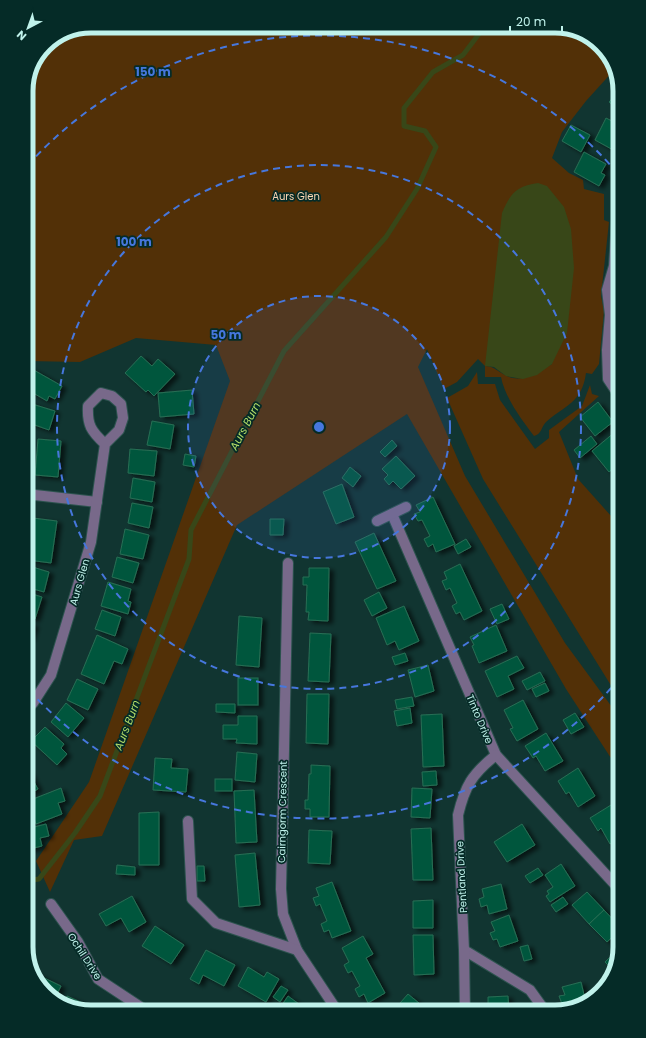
<svg xmlns="http://www.w3.org/2000/svg" width="646" height="1038" font-family="Poppins,sans-serif">
  <style>
    .green { fill: #523007; fill-rule: evenodd }
    .water { fill: #384718 }
    .lines { fill: none; stroke-linecap: round; stroke-linejoin: round }
    .stream { stroke: #384718; stroke-width: 5 }
    .building { fill: #04573e; stroke: #276e54; filter: url(#shadow) }
    .minor-casing { stroke: #2d534f; stroke-width: 12 }
    .minor { stroke: #78698a; stroke-width: 10 }
    .ring { fill: none; stroke: #4677dd; stroke-width: 2; stroke-dasharray: 7 5 }
    .labels { text-anchor: middle; stroke-width: 3.5; stroke-linejoin: round; paint-order: stroke }
    .park-label { font-size: 10px; fill: #fcd7b5; stroke: #052b27 }
    .street-label { font-size: 10px; fill: #c0f2eb; stroke: #052b27 }
    .water-label { font-size: 11px; font-style: italic; fill: #b4dd68; stroke: #052b27 }
    .rim { fill: none; stroke: #c0f2eb; stroke-width: 5 }
    .centre { fill: #4677dd; stroke: #052b27; stroke-width: 2 }
    .ring-label { font-size: 12px; text-anchor: middle; font-weight: bold; fill: #4677dd; stroke: #052b27; stroke-width: 3.5; stroke-linejoin: round; paint-order: stroke }
  </style>
  <defs>
    <filter id="shadow"><feDropShadow dx="4.5" dy="2.5" stdDeviation="2" flood-color="#0009"/></filter>
  </defs>
  <rect width="100%" height="100%" fill="#113531"/>
  <g class="green">
    <path d="M91 26H559L591 37 613 62 615 69 586 101 562 132 552 158 569 173 583 180 584 189 604 194V220L609 222 601 296 604 311 599 364 592 374 586 373C582 403 565 405 546 422 541 427 542 434 534 436 522 420 505 398 501 377H485V366L478 359 457 382 444 389 427 349 418 367 465 476 565 643 620 718V772L566 689 407 414 237 525 102 836 74 840 50 892 36 861 89 782 230 381 216 345 136 338 80 362 26 361V87L45 45ZM552 364C538 371 522 385 505 375 497 371 495 367 486 366Z"/>
    <path d="M477 372 478 384H495L500 400 535 449 549 438V430L582 406 590 385 592 394 599 396 559 432 578 479 620 526V700L483 479 447 398 468 386Z"/>
  </g>
  <path class="water" d="M538 183 547 186 564 207 571 229 574 268 567 333 552 364 537 375 523 379 511 377 506 376 494 367 485 366 502 213C510 194 516 186 538 183Z"/>
  <g class="lines">
    <path class="stream" d="M26 881 39 879 75 833 100 796 189 559 191 530 284 351 386 237 417 189 436 147 425 131 404 126V108L433 72 463 55 485 26"/>
  </g>
  <g class="building">
    <path d="M620 90V111L609 102Z"/>
    <path d="M606 118 620 125V142L615 151 595 140Z"/>
    <path d="M571 125 590 135 581 152 562 141Z"/>
    <path d="M584 152 606 164 601 173 605 175 599 186 574 172Z"/>
    <path d="M141 356 152 366 158 359 175 374 154 396 148 390 146 392 125 373Z"/>
    <path d="M32 369 62 386 55 399 49 396 47 401 28 390 32 383 26 380V378Z"/>
    <path d="M192 390 194 414 160 417 158 393Z"/>
    <path d="M598 402 613 422 595 436 580 417Z"/>
    <path d="M29 403 55 411 49 430 26 422V412Z"/>
    <path d="M152 421 174 425 170 449 147 445Z"/>
    <path d="M615 432 620 438V463L609 472 592 451Z"/>
    <path d="M591 436 597 444 580 458 574 450Z"/>
    <path d="M38 439 61 441 58 477 35 475Z"/>
    <path d="M392 440 397 446 385 457 380 452Z"/>
    <path d="M130 449 157 451 154 476 128 473Z"/>
    <path d="M185 454 196 456 194 467 183 465Z"/>
    <path d="M396 456 415 476 401 489 393 481 389 485 384 479 388 475 382 469Z"/>
    <path d="M350 467 361 476 353 487 342 478Z"/>
    <path d="M620 472V486L613 477Z"/>
    <path d="M133 478 155 482 152 502 130 498Z"/>
    <path d="M342 484 354 517 336 524 323 492Z"/>
    <path d="M433 497 455 544 436 552 433 544 428 547 424 539 430 536 422 520 418 521 414 514 420 512 416 505Z"/>
    <path d="M132 503 153 507 149 528 128 523Z"/>
    <path d="M620 506V518L617 521 611 513Z"/>
    <path d="M33 518 57 521 51 563 28 560Z"/>
    <path d="M270 519H284L283 535H270Z"/>
    <path d="M125 529 149 535 143 559 120 554Z"/>
    <path d="M374 533 396 581 377 589 355 542Z"/>
    <path d="M466 539 471 547 458 554 454 546Z"/>
    <path d="M117 557 139 563 133 583 112 577Z"/>
    <path d="M460 564 482 611 464 620 460 612 456 614 452 606 457 603 450 588 446 590 442 581 447 579 444 572Z"/>
    <path d="M26 565 49 572 44 592 26 587Z"/>
    <path d="M309 568H329L328 621 308 620 309 612H306L307 585H303V577H309Z"/>
    <path d="M108 582 131 589 128 601 131 602 128 614 101 606Z"/>
    <path d="M26 592 42 597 35 619 26 617Z"/>
    <path d="M379 592 387 608 372 616 364 600Z"/>
    <path d="M502 604 509 619 497 624 490 609Z"/>
    <path d="M404 606 419 641 399 650 395 641 387 645 376 618Z"/>
    <path d="M102 610 121 617 115 636 95 629Z"/>
    <path d="M239 616 262 618 259 667 236 665Z"/>
    <path d="M26 622 34 625 29 639 26 638Z"/>
    <path d="M496 625 507 651 479 663 472 646 474 645 470 637Z"/>
    <path d="M310 633 331 634 329 682 308 681Z"/>
    <path d="M97 635 128 649 122 664 114 661 104 684 81 674Z"/>
    <path d="M405 653 408 661 395 665 392 657Z"/>
    <path d="M517 656 524 668 508 676 514 689 497 697 485 671Z"/>
    <path d="M428 665 434 691 415 697 408 670Z"/>
    <path d="M540 672 545 681 527 690 522 681Z"/>
    <rect x="238" y="678" width="20" height="27"/>
    <path d="M77 679 98 689 88 710 67 700Z"/>
    <path d="M545 683 549 691 536 697 532 689Z"/>
    <path d="M307 694H329L328 744 306 743Z"/>
    <path d="M412 697 414 706 397 709 395 700Z"/>
    <path d="M523 700 538 729 517 741 510 729 513 728 504 710Z"/>
    <path d="M66 703 84 718 68 737 51 722Z"/>
    <path d="M216 704H235V713L216 712Z"/>
    <path d="M410 708 412 723 397 726 394 711Z"/>
    <path d="M575 713 584 727 571 734 563 720Z"/>
    <path d="M442 714 444 766 423 767 421 715Z"/>
    <path d="M238 716H257V744L236 743 237 739H223V725H238Z"/>
    <path d="M45 727 64 744 61 748 67 754 57 765 31 741Z"/>
    <path d="M546 733 563 761 545 771 536 756 533 758 525 746Z"/>
    <path d="M237 752 257 754 255 782 235 780Z"/>
    <path d="M155 758 172 759 171 768 188 769 186 792 153 790Z"/>
    <path d="M311 765 330 766 329 817H310V809H305V800H308L309 774H311Z"/>
    <path d="M26 768 38 789 26 796Z"/>
    <path d="M578 768 595 796 578 807 569 792 566 794 558 781Z"/>
    <path d="M436 771 437 785 423 786 422 772Z"/>
    <rect x="215" y="779" width="17" height="12"/>
    <path d="M61 788 65 801 58 803 62 814 36 824 28 801Z"/>
    <path d="M412 788 432 789 430 818 411 817Z"/>
    <path d="M254 790 257 842 236 843 234 791Z"/>
    <path d="M611 805 620 820V838L610 844 601 828 598 831 590 818Z"/>
    <path d="M159 812V865H139V813Z"/>
    <path d="M46 824 49 836 40 838 42 846 26 850V829Z"/>
    <path d="M522 824 535 845 507 862 494 842Z"/>
    <path d="M431 828 433 880H413L411 829Z"/>
    <path d="M309 830 332 831 330 864 308 863Z"/>
    <path d="M255 853 260 905 239 907 235 855Z"/>
    <path d="M561 864 575 886 550 902 546 896 549 894 547 891 553 887 545 875Z"/>
    <path d="M117 865 135 867V875L116 874Z"/>
    <path d="M197 866H204L205 881H197Z"/>
    <path d="M538 868 543 875 530 883 525 876Z"/>
    <path d="M332 882 351 931 332 938 329 930 324 932 321 924 327 921 320 904 316 906 313 898 319 896 316 888Z"/>
    <path d="M501 884 507 909 489 914 487 905 481 907 479 899 484 897 482 889Z"/>
    <path d="M587 892 604 910 589 924 572 905Z"/>
    <path d="M132 896 146 922 129 932 121 918 106 926 99 914Z"/>
    <path d="M563 897 568 904 556 912 551 905Z"/>
    <path d="M433 900V928H413V901Z"/>
    <path d="M604 910 620 927V930L607 942 589 924Z"/>
    <path d="M509 915 518 941 500 947 497 939 493 940 490 933 495 931 491 922Z"/>
    <path d="M155 926 184 945 171 964 142 946Z"/>
    <path d="M413 935H433L434 974 414 975Z"/>
    <path d="M363 936 373 954 366 958 385 993 368 1003 364 994 359 997 355 989 360 986 352 971 348 973 344 965 349 962 342 948Z"/>
    <path d="M528 945 532 959 524 961 520 947Z"/>
    <path d="M206 950 235 965 224 986 203 975 199 984 190 979Z"/>
    <path d="M615 952 618 955 616 963 611 968 605 962Z"/>
    <path d="M248 967 264 977 267 972 279 979 266 1002 238 986Z"/>
    <path d="M34 973 61 986 54 1000 33 976Z"/>
    <path d="M581 982 586 1003 584 1005 568 1009 567 1003 562 1004 559 996 565 995 562 987Z"/>
    <path d="M281 986 288 990 280 1002 273 997Z"/>
    <path d="M408 994 419 1003 414 1008 419 1012H392Z"/>
    <path d="M67 996 94 1008 92 1012 63 1004Z"/>
    <path d="M288 996 310 1012H285L280 1008Z"/>
    <path d="M508 996 509 1012H488V997Z"/>
    <path d="M223 1004 237 1010 236 1012H220Z"/>
  </g>
  <g class="lines">
    <g class="minor-casing">
      <g id="minor">
        <path d="M620 397 608 379 607 350 610 315 607 290 614 266 617 220 620 211"/>
        <path d="M26 494 97 502"/>
        <path d="M392 514 496 755 620 890"/>
        <path d="M377 521 406 507"/>
        <path d="M288 563 281 889 283 914 297 950 338 1012"/>
        <path d="M26 710 33 703 51 675 91 542 105 444 119 430 123 418 121 404 112 396 101 393 88 406C87 425 91 431 105 444"/>
        <path d="M188 821 192 899 216 923 297 950"/>
        <path d="M51 904 78 942 98 979 148 1012"/>
        <path d="M464 950 530 990 543 1008"/>
        <path d="M465 1012 464 950 458 815C465 786 472 774 496 755"/>
      </g>
    </g>
    <use href="#minor" class="minor"/>
  </g>
  <circle cx="319" cy="427" r="131" fill="#4677dd" fill-opacity=".12"/>
  <g class="ring">
    <circle cx="319" cy="427" r="131"/>
    <circle cx="319" cy="427" r="262"/>
    <path d="M619 679A392 392 0 0 1 28 689M28 165A392 392 0 0 1 619 175"/>
  </g>
  <g class="labels">
    <g class="park-label">
      <text x="296" y="200">Aurs Glen</text>
    </g>
    <g class="street-label">
      <text transform="translate(79 582) rotate(-74)" y="4">Aurs Glen</text>
      <text transform="translate(480 719) rotate(67)" y="4">Tinto Drive</text>
      <text transform="translate(282 812) rotate(-89)" y="4">Cairngorm Crescent</text>
      <text transform="translate(461 877) rotate(-93)" y="4">Pentland Drive</text>
      <text transform="translate(85 956) rotate(57)" y="4">Ochil Drive</text>
    </g>
    <g class="water-label">
      <text transform="translate(245 426) rotate(-62)" y="4">Aurs Burn</text>
      <text transform="translate(127 725) rotate(-69)" y="4">Aurs Burn</text>
    </g>
  </g>
  <path d="M0 0H646V1038H0ZM91 33H555A58 58 0 0 1 613 91V947A58 58 0 0 1 555 1005H91A58 58 0 0 1 33 947V91A58 58 0 0 1 91 33Z" fill="#052b27" fill-rule="evenodd"/>
  <path class="rim" d="M91 33H555A58 58 0 0 1 613 91V947A58 58 0 0 1 555 1005H91A58 58 0 0 1 33 947V91A58 58 0 0 1 91 33Z"/>
  <circle cx="319" cy="427" r="6" class="centre"/>
  <g class="ring-label">
    <text x="153" y="76">150 m</text>
    <text x="134" y="246">100 m</text>
    <text x="226" y="339">50 m</text>
  </g>
  <g transform="translate(28 28) rotate(221)" stroke="#052b27" stroke-width="3" paint-order="stroke">
  <path d="M0-3L7 15L0 10L-7 15Z" fill="#c0f2eb"/>
  <text y="-6" font-size="11" font-weight="bold" text-anchor="middle" fill="#c0f2eb">N</text>
  </g>
  <path d="M510 26v6h52v-6" fill="none" stroke="#c0f2eb" stroke-width="2"/>
  <text x="516" y="26" font-size="12" fill="#c0f2eb" stroke="#052b27" stroke-width="3" paint-order="stroke">20 m</text>
</svg>
